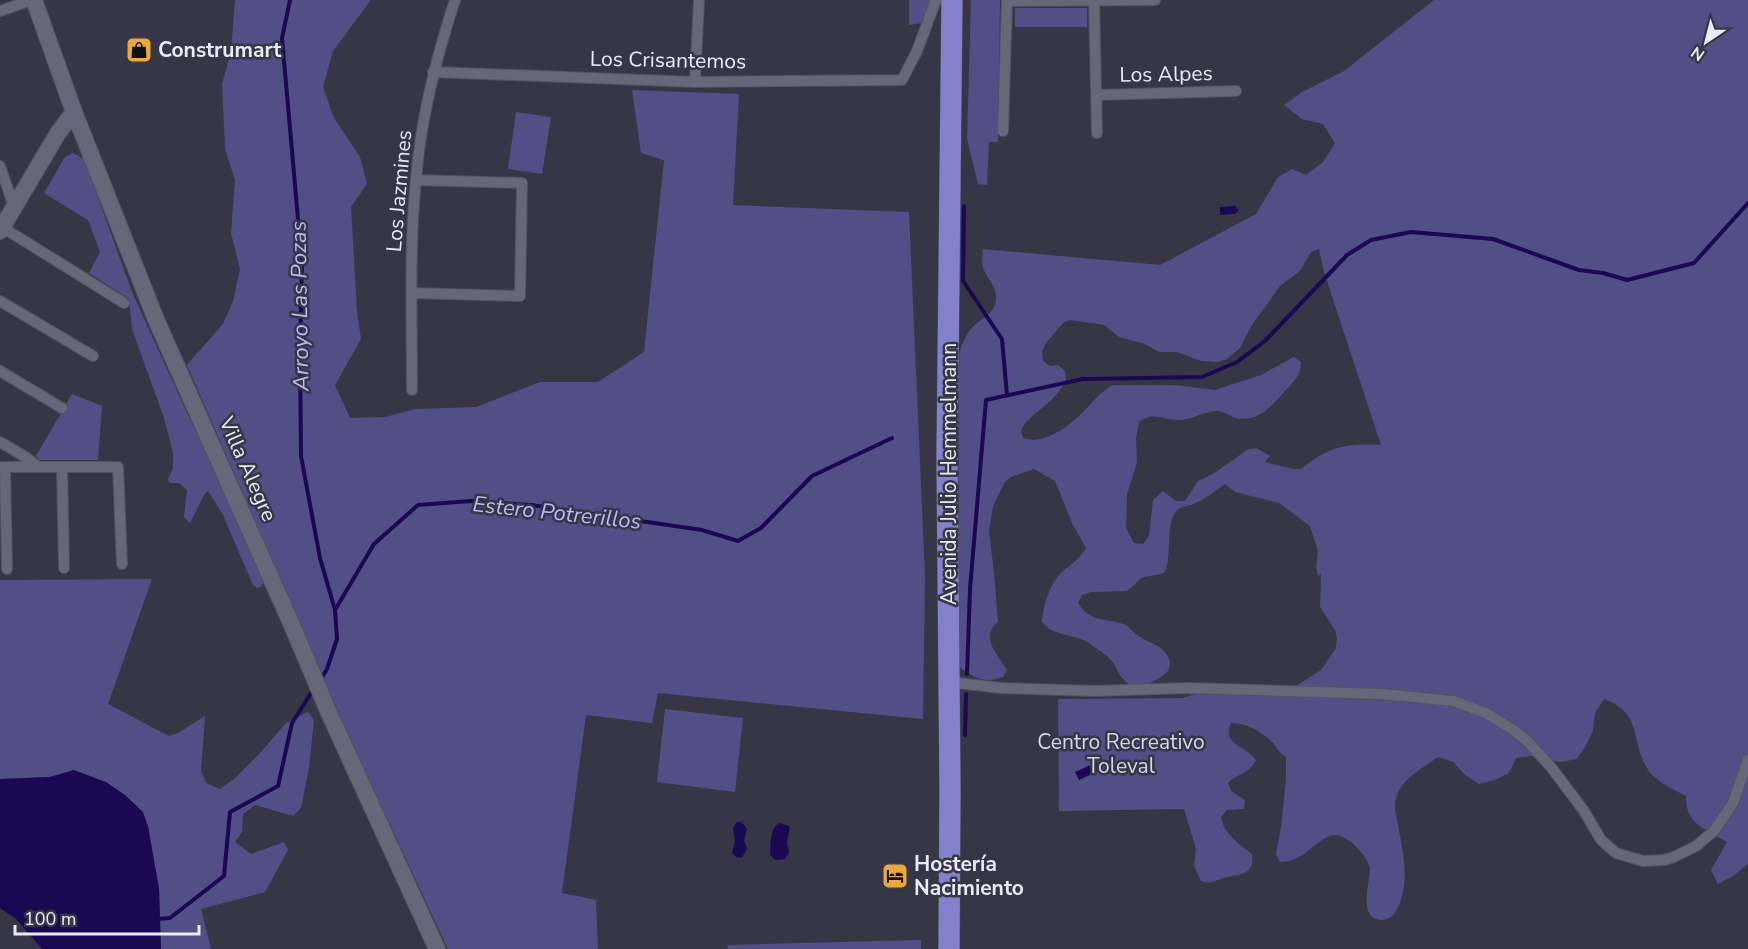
<svg xmlns="http://www.w3.org/2000/svg" width="1748" height="949" font-family="'Nunito Sans',sans-serif">
  <style>
    .green { fill: #514f85; fill-rule: evenodd }
    .water { fill: #1c0852 }
    .lines { fill: none; stroke-linecap: round; stroke-linejoin: round }
    .stream { stroke: #1c0852; stroke-width: 4 }
    .street-casing { stroke: #525361; stroke-width: 12 }
    .secondary-casing { stroke: #525361; stroke-width: 18 }
    .highway-casing { stroke: #525361; stroke-width: 22 }
    .street { stroke: #67677a; stroke-width: 10 }
    .secondary { stroke: #67677a; stroke-width: 16 }
    .highway { stroke: #8481cc; stroke-width: 21 }
    .labels { text-anchor: middle; stroke-width: 5; stroke-linejoin: round; paint-order: stroke }
    .poi-label { font-size: 21px; font-weight: bold; fill: #eaebf6; stroke: #363647; text-anchor: start }
    .street-label { font-size: 21px; fill: #eaebf6; stroke: #363647 }
    .park-label { font-size: 21px; fill: #d5d6ec; stroke: #363647 }
    .water-label { font-size: 22px; font-style: italic; fill: #babafa; stroke: #363647 }
  </style>
  <rect width="100%" height="100%" fill="#363647"/>
  <g class="green">
    <path d="M235 0H371L333 51 323 87 334 118 360 157 367 184 351 207 357 311 361 339 335 385 350 418 385 417 416 409 476 407 540 382H598L644 352 664 160 641 153 632 90 739 94 733 205 909 212 925 576 923 719 658 693 652 723 586 715 562 893 596 900 598 949H448L350 739 187 365 223 324 233 301 240 269 231 233 235 180 225 149 222 84 231 52Z"/>
    <path d="M909 0H931L922 23 909 25Z"/>
    <path d="M971 0H1000L998 142H989L987 185 978 184 967 139Z"/>
    <path d="M1434 0H1748V864L1733 876 1718 884 1711 870 1727 842C1706 829 1685 824 1686 796 1673 789 1654 781 1647 768 1630 740 1643 713 1604 699L1595 713 1593 730 1587 744 1577 759 1560 762 1532 756 1516 758 1509 773 1495 780 1479 784 1465 775 1453 762 1438 757C1423 768 1401 779 1396 798 1393 808 1397 815 1398 825 1403 853 1411 884 1396 911 1393 916 1388 920 1382 920 1357 919 1370 883 1370 869 1369 858 1348 835 1336 835 1318 835 1305 863 1280 862L1276 854 1281 827 1286 780V757C1277 752 1277 746 1270 740 1259 730 1246 723 1231 723 1221 745 1247 746 1256 760 1248 775 1238 773 1228 783L1231 791 1245 800 1244 809 1227 810 1221 817C1224 834 1238 843 1252 854 1255 877 1239 873 1224 878 1214 881 1211 884 1201 881L1194 866 1196 849 1184 809 1059 811 1058 699 1183 698 1205 691 1279 690 1296 686 1321 670 1336 648 1337 639 1335 630 1320 607 1321 574 1318 576 1316 567 1318 551 1310 526 1279 503 1235 492 1225 484C1215 491 1204 500 1193 504 1189 506 1183 506 1179 509 1164 518 1173 555 1165 572 1158 576 1151 575 1144 577 1137 580 1133 587 1127 591L1091 592 1082 595 1078 602C1086 620 1103 619 1120 623 1129 625 1132 632 1139 636 1149 644 1162 644 1168 657 1171 662 1171 668 1166 673 1155 682 1136 692 1125 681 1118 675 1116 664 1109 658 1103 652 1094 647 1087 642 1071 633 1055 637 1042 622 1043 606 1050 583 1062 572 1071 564 1080 559 1086 548L1073 525 1055 481 1034 469 1011 477 1005 482 993 506 989 531 994 573 998 622C979 637 998 655 1007 670L1003 677C982 684 976 678 959 667L958 360C959 351 964 338 970 330 978 319 996 315 996 298 997 287 987 278 983 268 981 262 983 255 983 249L1160 265 1256 214 1278 177 1292 169 1306 175 1323 162 1335 143 1323 124 1302 119 1284 105 1302 92 1344 71ZM1319 249 1324 272 1381 445C1346 443 1328 447 1301 469H1293L1265 462 1270 456 1256 448 1247 450 1213 474 1198 481 1185 501H1176L1163 491 1153 500 1149 536 1143 544 1134 543 1126 528 1127 494 1137 463 1136 438 1139 422C1153 411 1162 420 1178 420 1192 420 1202 412 1215 411 1223 410 1229 416 1236 418 1259 423 1272 405 1286 390 1294 381 1301 375 1301 362L1294 357 1261 375 1215 390 1174 385H1113C1099 392 1090 406 1078 417 1065 429 1041 445 1023 438L1021 430C1033 409 1055 405 1066 379L1065 371 1058 365 1050 366 1043 361 1042 352 1045 344 1063 323 1070 320 1104 325 1119 337 1145 344 1159 352H1177L1201 361 1218 362 1227 359 1240 348 1252 325 1280 286 1300 271 1311 252Z"/>
    <rect x="1015" y="8" width="72" height="19"/>
    <path d="M516 112 551 117 542 174 508 169Z"/>
    <path d="M73 153 84 159 132 292 187 413 243 529 263 583 261 587 257 588 253 585 222 513 208 491 204 495 190 523 184 517 187 490 179 483H170L168 479 173 467V453L164 418 132 329 129 299 89 273 100 252 88 220 44 193 65 157Z"/>
    <path d="M72 394 102 406 98 460H39L36 456Z"/>
    <path d="M152 579 108 704 169 736 178 733 205 716 201 771 206 783 220 789 235 778 260 753 286 723 308 712 314 720 309 768 301 808 293 816 255 805 243 814 242 832 235 842 251 854 284 842 288 850 265 892 201 909 211 949H161L159 889 148 826 74 770 50 777 0 779V580Z"/>
    <path d="M665 709 743 718 735 792 657 782Z"/>
    <path d="M921 940V949H728L727 945Z"/>
  </g>
  <g class="water">
    <path d="M1235 206 1239 210 1235 214 1220 215V207Z"/>
    <path d="M1097 762 1101 770 1079 780 1075 772Z"/>
    <path d="M74 770 106 782 125 795 143 812 148 826 159 889 161 949H42L16 919 0 908V779L50 777Z"/>
    <path d="M737 822H741L747 828 744 841 747 848 742 858 736 857 732 853 735 841 733 828Z"/>
    <path d="M779 823 790 826 787 843 789 853 785 859 775 860 770 855C771 844 769 830 779 823Z"/>
  </g>
  <g class="lines">
    <g class="stream">
      <path d="M290 0 282 38 302 264 300 350 301 456 320 558 335 610"/>
      <path d="M964 206 963 281 1002 339 1007 395"/>
      <path d="M967 674 970 589 986 400 1083 379 1202 377 1237 362 1265 341 1347 255 1371 240 1411 232 1493 239 1579 270 1603 273 1627 280 1694 263 1748 203"/>
      <path d="M321 679 327 669 337 639 335 610 374 544 418 505 471 501 531 505 702 530 738 541 761 528 812 476 892 438"/>
      <path d="M965 735 966 694"/>
      <path d="M157 919 170 918 224 876 230 812 278 786 292 723 313 690"/>
    </g>
    <g class="street-casing">
      <g id="street">
        <path d="M1094 0 1097 133"/>
        <path d="M1007 1 1155 0"/>
        <path d="M0 11 31 0"/>
        <path d="M433 72 695 82 902 80 917 51 936 0"/>
        <path d="M695 82 699 0"/>
        <path d="M1097 95 1236 91"/>
        <path d="M1003 131 1007 0"/>
        <path d="M0 166 14 207"/>
        <path d="M2 227 124 303"/>
        <path d="M412 293 520 296 522 183 416 180"/>
        <path d="M0 301 93 356"/>
        <path d="M0 371 62 408"/>
        <path d="M412 390C412 320 409 249 416 179 421 118 436 58 455 0"/>
        <path d="M0 442 27 458 38 467"/>
        <path d="M0 467H118L122 564"/>
        <path d="M5 467 7 569"/>
        <path d="M62 468 64 568"/>
        <path d="M949 682 1001 688 1095 691 1188 688 1382 694 1453 701 1486 713 1515 731 1528 742 1551 767 1584 811 1601 840 1616 853 1643 861 1664 860 1674 857 1696 846 1714 831 1733 803 1748 760"/>
      </g>
    </g>
    <g class="secondary-casing">
      <g id="secondary">
        <path d="M34 0 74 112 157 322 291 623 329 713 437 949"/>
        <path d="M0 231 58 133 74 112"/>
      </g>
    </g>
    <g class="highway-casing">
      <path id="highway" d="M949 949 950 789 947 456 952 0"/>
    </g>
    <use href="#street" class="street"/>
    <use href="#secondary" class="secondary"/>
    <use href="#highway" class="highway"/>
  </g>
  <defs>
    <g id="shop-square" transform="scale(1.35)"><rect x="-9" y="-9" width="18" height="18" rx="4" fill="#eda83b" stroke="#363647"/><path d="M-5-2.5h2.3a2.7 3.5 0 0 1 5.4 0H5L5.5 6h-11ZM-1.5-2.5h3a1.5 2.3 0 0 0-3 0Z" fill="#111"/></g>
    <g id="hotel-square" transform="scale(1.35)"><rect x="-9" y="-9" width="18" height="18" rx="4" fill="#eda83b" stroke="#363647"/><path d="M-6-4.5h1.5V1H6V5H4.5V3h-9V5H-6ZM-4 0a1.8 1.8 0 1 1 3.6 0ZM.5 0V-2.5h3Q6-2.5 6 0Z" fill="#111"/></g>
  </defs>
  <g fill-rule="evenodd">
    <use href="#shop-square" x="139" y="50"/>
    <use href="#hotel-square" x="895" y="876"/>
  </g>
  <g class="labels">
    <g class="poi-label">
      <text x="158" y="57">Construmart</text>
      <text x="914" y="871">Hostería<tspan x="914" dy="24">Nacimiento</tspan></text>
    </g>
    <g class="street-label">
      <text transform="translate(668 60) rotate(1)" y="7">Los Crisantemos</text>
      <text transform="translate(1166 74) rotate(-1)" y="7">Los Alpes</text>
      <text transform="translate(399 191) rotate(-85)" y="7">Los Jazmines</text>
      <text transform="translate(248 469) rotate(66)" y="7">Villa Alegre</text>
      <text transform="translate(949 474) rotate(-90)" y="7">Avenida Julio Hemmelmann</text>
    </g>
    <g class="park-label">
      <text x="1121" y="749">Centro Recreativo<tspan x="1121" dy="24">Toleval</tspan></text>
    </g>
    <g class="water-label">
      <text transform="translate(299 306) rotate(-91)" y="8">Arroyo Las Pozas</text>
      <text transform="translate(557 512) rotate(6)" y="8">Estero Potrerillos</text>
    </g>
  </g>
  <g transform="translate(1706 42) rotate(215)" stroke="#363647" stroke-width="4.5" paint-order="stroke">
  <path d="M0-4.5L10 22L0 15L-10 22Z" fill="#eaebf6"/>
  <text y="-9" font-size="16" font-weight="bold" text-anchor="middle" fill="#eaebf6">N</text>
  </g>
  <path d="M15 925v9h184v-9" fill="none" stroke="#eaebf6" stroke-width="3"/>
  <text x="24" y="925" font-size="18" fill="#eaebf6" stroke="#363647" stroke-width="4.5" paint-order="stroke">100 m</text>
</svg>
